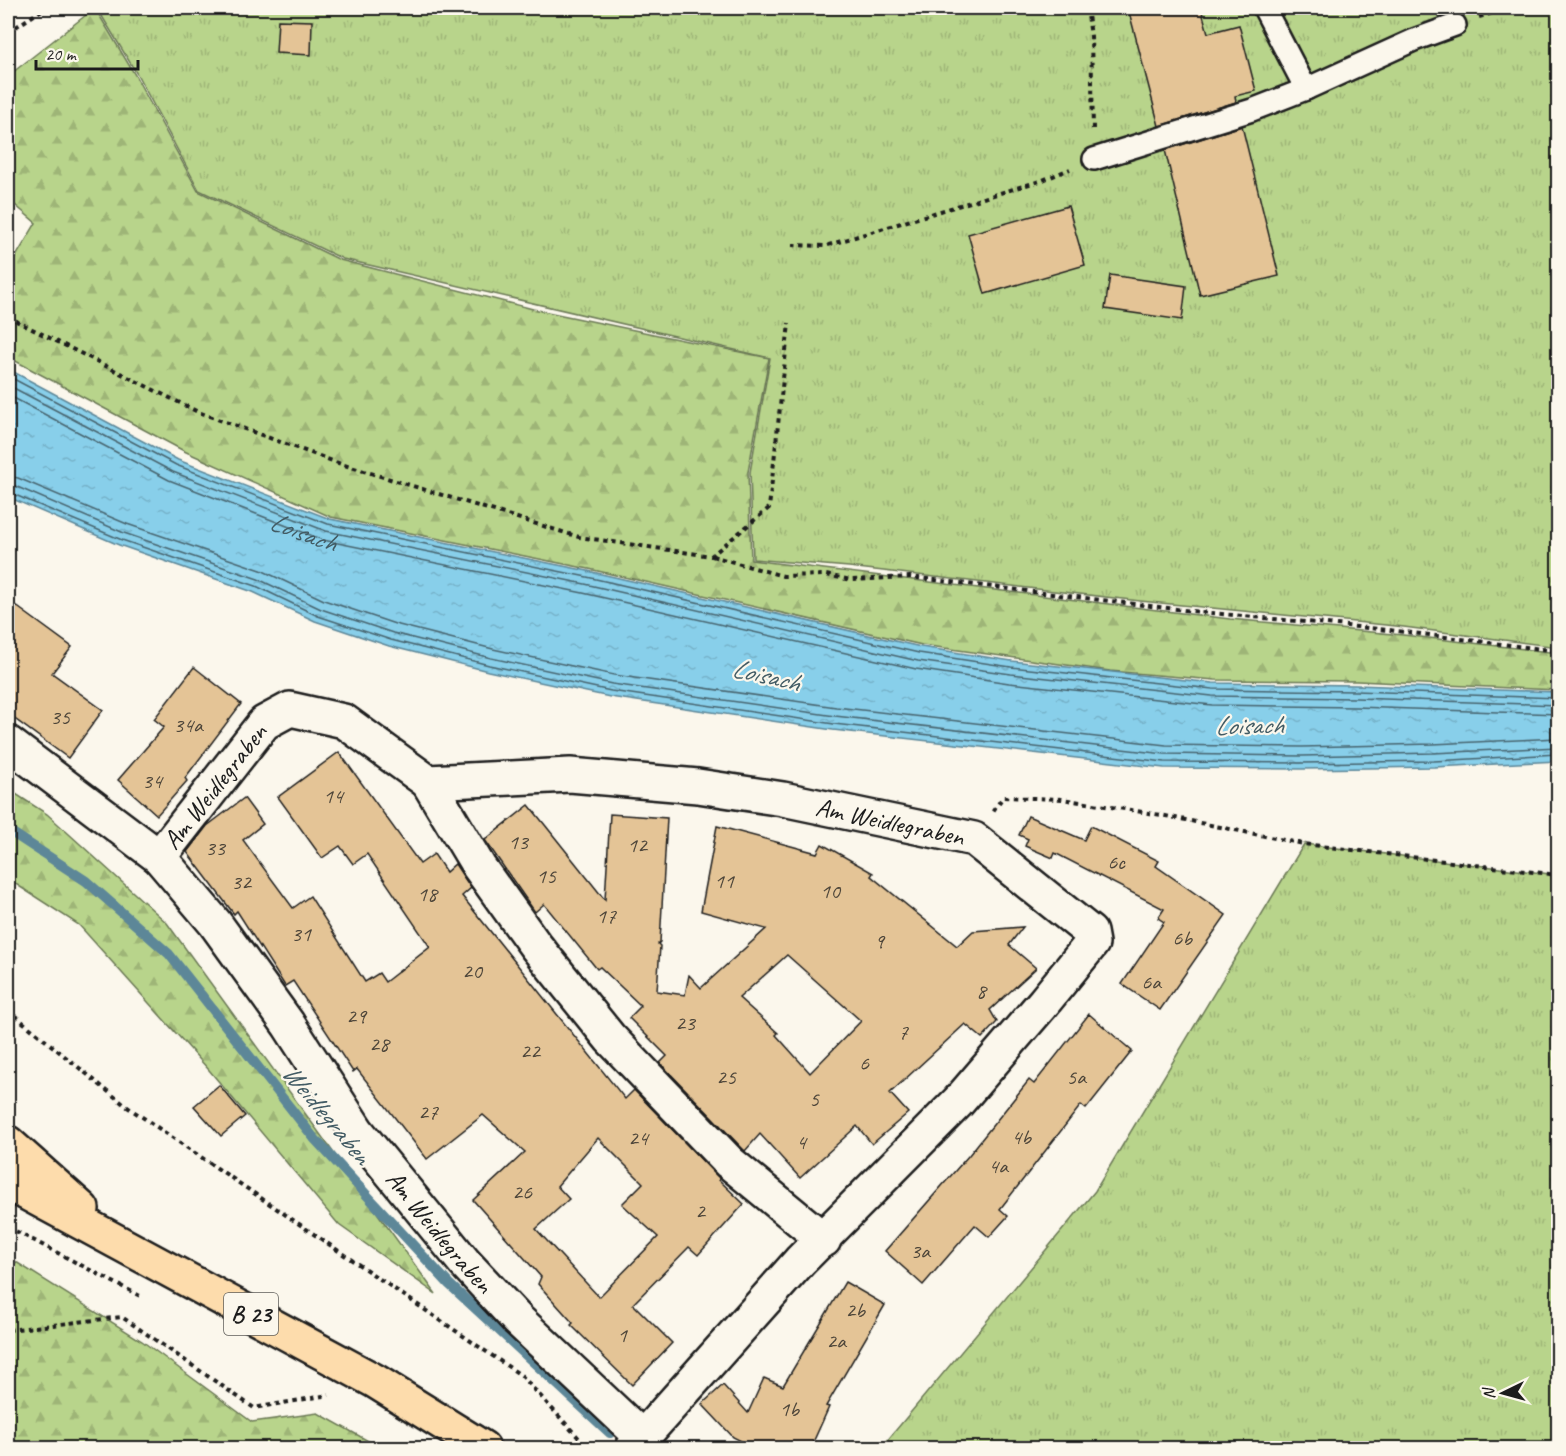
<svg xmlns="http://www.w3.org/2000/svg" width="1566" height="1456" font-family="Caveat,sans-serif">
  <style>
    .grass { fill: url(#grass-tufts); stroke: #6a7854; stroke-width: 1.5 }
    .forest { fill: url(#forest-firs); stroke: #6a7854; stroke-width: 1.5 }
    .water { fill: url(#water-ripples); stroke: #5d8798; stroke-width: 1.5 }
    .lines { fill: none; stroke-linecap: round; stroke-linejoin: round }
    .shore { stroke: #47646e; stroke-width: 1.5 }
    .stream { stroke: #5d8798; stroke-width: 10 }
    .building { fill: #e4c496; stroke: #1c1c1c; stroke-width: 1.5; fill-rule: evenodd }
    .lane-casing { stroke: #1c1c1c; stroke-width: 26 }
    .street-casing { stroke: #1c1c1c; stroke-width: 38 }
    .primary-casing { stroke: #1c1c1c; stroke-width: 38 }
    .path { stroke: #1c1c1c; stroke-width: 4; stroke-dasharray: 4.5 4.5; stroke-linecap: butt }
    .lane { stroke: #fbf7ec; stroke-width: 21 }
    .street { stroke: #fbf7ec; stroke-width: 33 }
    .primary { stroke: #fddcac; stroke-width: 33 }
    .labels { text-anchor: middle; stroke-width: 4.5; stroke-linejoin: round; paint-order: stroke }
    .number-label { font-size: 22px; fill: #4e463a }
    .shield { fill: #fbf7ec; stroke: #5f5e5a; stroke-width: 1.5 }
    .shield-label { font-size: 24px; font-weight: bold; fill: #1c1c1c }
    .street-label { font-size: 26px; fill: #1c1c1c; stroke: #fbf7ec }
    .water-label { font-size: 27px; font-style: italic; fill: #425b64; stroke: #fbf7ec }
  </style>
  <defs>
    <pattern id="grass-tufts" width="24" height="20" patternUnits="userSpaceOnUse" patternTransform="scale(1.5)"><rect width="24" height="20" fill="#b8d48b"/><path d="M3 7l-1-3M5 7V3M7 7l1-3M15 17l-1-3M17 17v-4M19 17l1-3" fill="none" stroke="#9eb577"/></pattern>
    <pattern id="forest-firs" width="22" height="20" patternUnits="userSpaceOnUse" patternTransform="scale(1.5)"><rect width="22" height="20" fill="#b8d48b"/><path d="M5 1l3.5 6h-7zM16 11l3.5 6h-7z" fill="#9eb577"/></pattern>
    <pattern id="water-ripples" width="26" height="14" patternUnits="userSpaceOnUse" patternTransform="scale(1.5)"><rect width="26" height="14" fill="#88cfea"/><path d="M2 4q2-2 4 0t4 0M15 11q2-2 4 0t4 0" fill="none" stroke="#75b1c8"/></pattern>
  </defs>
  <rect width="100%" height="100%" fill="#fbf7ec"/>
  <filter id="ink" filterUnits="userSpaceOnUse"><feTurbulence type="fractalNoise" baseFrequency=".0167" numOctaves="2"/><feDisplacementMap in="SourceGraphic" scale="12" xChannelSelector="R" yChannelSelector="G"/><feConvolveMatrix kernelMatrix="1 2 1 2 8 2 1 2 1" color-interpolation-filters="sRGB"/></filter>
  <g filter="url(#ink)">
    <g class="grass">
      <path d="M97 8H1558V647L1396 626 1140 601 849 567 753 559 750 472 770 358 343 259 199 190 137 74Z"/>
      <path d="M1304 844 1558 875V1448H881L1095 1191Z"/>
    </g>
    <g class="forest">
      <path d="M95 8 135 75 198 191 340 260 533 309 769 358 748 472 751 560 1230 619 1403 635 1558 653V690L1357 681 1215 680 1110 671 922 645 589 569 331 517 184 451 8 357V270L36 223 8 199V76Z"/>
      <path d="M8 789 47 814 167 923 436 1294 339 1225 209 1070 79 925 8 879Z"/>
      <path d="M8 1257 142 1341 252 1422 318 1413 381 1448H8Z"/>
    </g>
    <path class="water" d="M8 369 178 460 330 519 588 571 921 647 1012 661 1213 683 1356 685 1558 692V761L1434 767 1302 769 1164 768 833 730 610 697 488 671 389 646 315 621 253 592 119 545 8 497Z"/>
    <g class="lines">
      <g class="shore">
        <path d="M8 376 176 465 328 524 587 577 919 653 1011 667 1213 689 1356 691 1558 698"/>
        <path d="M8 385 173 472 326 531 585 584 918 661 1011 674 1212 696 1356 698 1558 705"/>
        <path id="s1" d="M8 395 169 480 323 540 583 593 916 669 1009 683 1212 705 1356 707 1558 714"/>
        <path d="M8 476 18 478 127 524 261 570 324 600 395 624 493 649 614 675 836 707 1166 745 1302 747 1433 744 1558 738"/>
        <path d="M8 485 15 486 124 533 258 579 321 609 393 633 491 658 612 684 835 716 1165 754 1302 756 1433 753 1558 747"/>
        <path d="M8 492 122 540 256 586 318 616 391 640 489 665 611 691 834 724 1165 762 1302 763 1434 761 1558 754"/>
      </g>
      <path class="stream" d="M8 830 86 881 169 954 314 1138 449 1284 610 1433"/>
    </g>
    <g class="building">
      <path d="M1128 8H1201L1208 33 1239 25 1256 91 1235 96 1236 102 1159 126Z"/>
      <path d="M278 20 312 21 311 55 276 53Z"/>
      <path d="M1242 126 1279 276 1200 295 1165 150Z"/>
      <path d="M1068 206 1085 265 985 294 968 234Z"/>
      <path d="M1110 275 1186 286 1182 320 1105 309Z"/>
      <path d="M8 600 72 647 52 673 103 710 68 758 8 714Z"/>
      <path d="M194 667 241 704 185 778 187 781 157 815 118 780 164 727 154 719Z"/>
      <path d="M339 752 420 864 434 854 446 872 455 864 471 888 462 896 625 1099 634 1090 720 1179 719 1180 744 1204 698 1255 689 1247 633 1304 672 1343 632 1385 571 1325 573 1323 538 1284 541 1277 473 1200 525 1152 483 1115 427 1159 357 1069 353 1072 293 981 285 986 237 911 234 914 187 852 207 826 244 798 263 824 243 840 293 908 310 896 365 982 379 973 385 982 430 947 367 854 353 864 340 846 322 858 278 797ZM598 1138 643 1183 622 1204 658 1237 599 1297 536 1229 569 1199 557 1186Z"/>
      <path d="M529 805 605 900 610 814 667 818 660 942 658 944 660 946 657 991 685 995 689 975 701 988 766 929 701 911 717 826 817 853 822 844 873 873 871 876 957 946 973 931 1023 927 1009 945 1036 968 990 1010 997 1022 982 1038 965 1024 890 1093 908 1113 872 1144 857 1126 800 1178 760 1134 745 1151 742 1148 660 1063 667 1056 629 1018 641 1006 600 967 597 969 544 904 535 912 485 840ZM787 955 861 1021 810 1073 776 1035 778 1033 739 998Z"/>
      <path d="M1028 816 1084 840 1091 826 1159 861 1156 866 1226 915 1160 1010 1122 984 1164 922 1158 918 1164 909 1055 853 1053 858 1025 846 1028 839 1019 835Z"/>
      <path d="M1089 1014 1132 1051 1086 1109 1081 1105 1000 1209 1008 1216 989 1237 975 1225 923 1285 885 1251 969 1155 1029 1080 1034 1084Z"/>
      <path d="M219 1085 245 1116 221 1136 194 1106Z"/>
      <path d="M845 1282 885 1305 826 1406 829 1407 810 1449H757L733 1437 702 1404 723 1385 748 1413 764 1378 783 1386Z"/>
    </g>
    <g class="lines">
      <g class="lane-casing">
        <g id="lane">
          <path d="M1306 89 1414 40 1455 25"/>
          <path d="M1094 159 1252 110 1306 89 1264 8"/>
        </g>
      </g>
      <g class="street-casing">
        <g id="street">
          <path id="s2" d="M8 743 159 857 215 923 288 1024 357 1131 464 1262 518 1320 642 1437"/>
          <path d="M428 782 479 867 535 945 610 1038 729 1162 824 1240"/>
          <path id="s3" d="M159 857 264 723 290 709 344 721 428 782 570 775 698 786 783 799 974 839 1090 932 1092 943 1044 1002 958 1102 800 1261 633 1448"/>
        </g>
      </g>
      <g class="primary-casing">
        <g id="primary">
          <path d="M8 1143 82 1209"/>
          <path d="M8 1183 375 1381 483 1448"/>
        </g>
      </g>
      <g class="path">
        <path d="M1087 8 1091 36 1093 129"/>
        <path d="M1479 17 1496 12 1558 8"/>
        <path d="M8 32 45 8"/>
        <path d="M792 245 825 246 1043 180 1070 169"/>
        <path d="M8 315 18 322 198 412 341 464 579 537 711 556 769 508 789 323"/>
        <path d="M712 556 783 576 826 575 851 580 910 577 1201 612 1389 630 1558 651"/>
        <path d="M993 811 1003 797 1062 799 1161 815 1304 844 1558 875"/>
        <path d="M8 1010 126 1106 522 1376 588 1448"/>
        <path d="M8 1227 142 1297"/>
        <path d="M8 1330 122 1317 254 1408 329 1395"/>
      </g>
      <use href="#lane" class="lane"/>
      <use href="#street" class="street"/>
      <use href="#primary" class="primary"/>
    </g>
  </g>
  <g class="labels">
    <g class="number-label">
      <text x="60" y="724">35</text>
      <text x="188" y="732">34a</text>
      <text x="152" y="788">34</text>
      <text x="333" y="803">14</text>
      <text x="518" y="849">13</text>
      <text x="637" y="852">12</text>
      <text x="215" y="855">33</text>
      <text x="1116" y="869">6c</text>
      <text x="546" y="883">15</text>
      <text x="724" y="888">11</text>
      <text x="241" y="889">32</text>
      <text x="830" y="898">10</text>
      <text x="427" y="901">18</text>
      <text x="606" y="923">17</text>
      <text x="301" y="941">31</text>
      <text x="1182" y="945">6b</text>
      <text x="879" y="948">9</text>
      <text x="472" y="978">20</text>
      <text x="1151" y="989">6a</text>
      <text x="981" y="998">8</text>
      <text x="356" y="1023">29</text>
      <text x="685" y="1030">23</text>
      <text x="903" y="1039">7</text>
      <text x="379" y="1051">28</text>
      <text x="530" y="1058">22</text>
      <text x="864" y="1070">6</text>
      <text x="726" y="1084">25</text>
      <text x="1076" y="1084">5a</text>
      <text x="814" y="1106">5</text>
      <text x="428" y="1119">27</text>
      <text x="1021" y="1144">4b</text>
      <text x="638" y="1145">24</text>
      <text x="801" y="1149">4</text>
      <text x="998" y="1173">4a</text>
      <text x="522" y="1199">26</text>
      <text x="700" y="1218">2</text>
      <text x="920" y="1258">3a</text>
      <text x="855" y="1317">2b</text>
      <text x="622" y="1342">1</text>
      <text x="836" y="1348">2a</text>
      <text x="789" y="1416">1b</text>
    </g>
    <rect class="shield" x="224" y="1293" width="54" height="42" rx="4.5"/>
    <g class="shield-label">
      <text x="251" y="1322">B 23</text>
    </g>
    <g class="street-label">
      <text dy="9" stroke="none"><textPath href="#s3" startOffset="90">Am Weidlegraben</textPath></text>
      <text dy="9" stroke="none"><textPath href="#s3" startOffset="825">Am Weidlegraben</textPath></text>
      <text dy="9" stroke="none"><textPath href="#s2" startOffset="658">Am Weidlegraben</textPath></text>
    </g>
    <g class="water-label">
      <text dy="9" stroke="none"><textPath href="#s1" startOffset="326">Loisach</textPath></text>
      <text transform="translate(766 675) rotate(13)" y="9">Loisach</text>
      <text transform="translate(1249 725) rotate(-1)" y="9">Loisach</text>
      <text transform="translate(327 1114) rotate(50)" y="9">Weidlegraben</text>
    </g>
  </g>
  <rect width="1566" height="1456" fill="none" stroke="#fbf7ec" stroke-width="30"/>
  <rect x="15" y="15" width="1536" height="1426" fill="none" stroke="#1c1c1c" stroke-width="2" filter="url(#ink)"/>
  <g transform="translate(1503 1393) rotate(265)" stroke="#fbf7ec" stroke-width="4.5" paint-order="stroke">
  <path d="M0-4.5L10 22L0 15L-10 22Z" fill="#1c1c1c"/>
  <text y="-9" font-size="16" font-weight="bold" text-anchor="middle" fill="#1c1c1c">N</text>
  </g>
  <path d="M36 60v9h102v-9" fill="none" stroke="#1c1c1c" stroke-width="3"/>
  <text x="45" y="60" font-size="18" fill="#1c1c1c" stroke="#fbf7ec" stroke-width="4.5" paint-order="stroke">20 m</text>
</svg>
